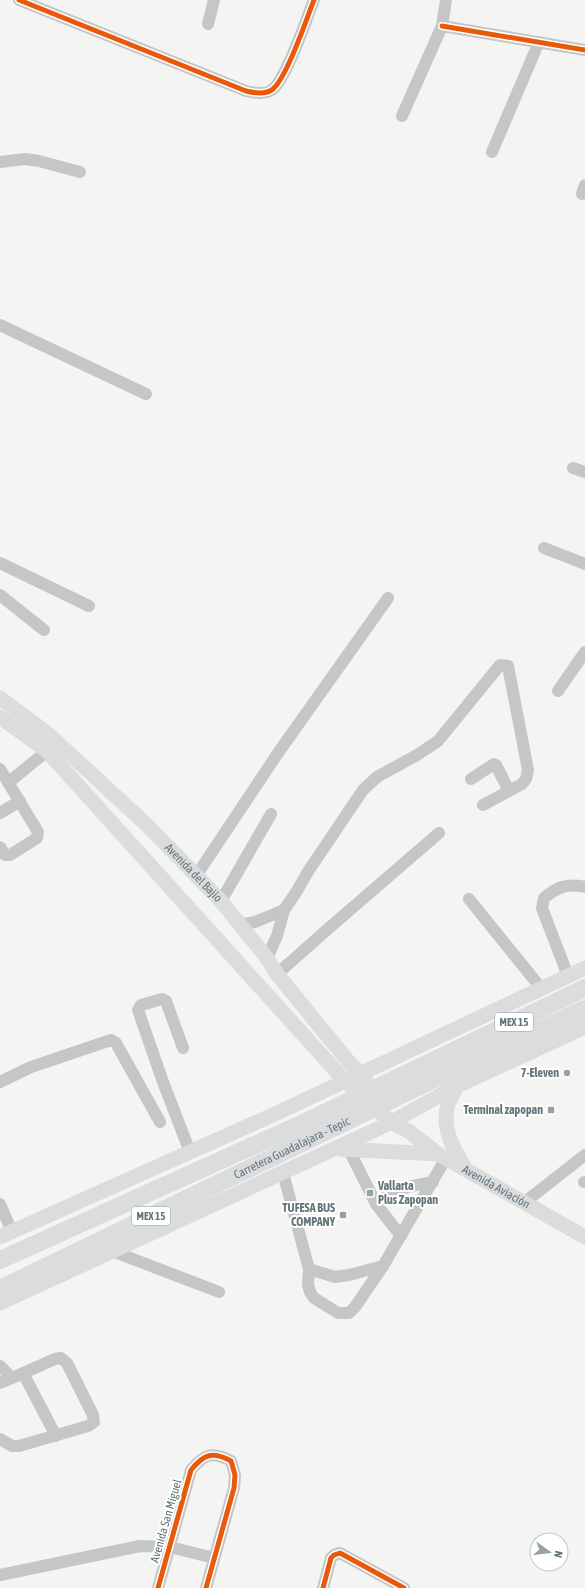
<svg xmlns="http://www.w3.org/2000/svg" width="585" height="1588" font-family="'Asap Condensed',sans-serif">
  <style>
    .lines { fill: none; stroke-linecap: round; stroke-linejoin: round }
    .minor { stroke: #c4c6c7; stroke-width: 12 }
    .major { stroke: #dbdcdd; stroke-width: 15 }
    .highway { stroke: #dbdcdd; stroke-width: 18 }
    .cycleway-casing { stroke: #fff; stroke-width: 8 }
    .cycleway { stroke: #e8590c; stroke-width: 5 }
    .poi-dot { fill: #96a2a4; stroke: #fff; stroke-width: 1.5 }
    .labels { text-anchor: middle; stroke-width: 4; stroke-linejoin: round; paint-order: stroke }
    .shield { fill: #fff; stroke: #929fa2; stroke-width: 1 }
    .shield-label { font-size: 11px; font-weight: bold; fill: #63767a }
    .street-label { font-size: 12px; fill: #63767a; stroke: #fff }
    .poi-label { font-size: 12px; font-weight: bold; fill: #63767a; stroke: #fff; text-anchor: end }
  </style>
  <rect width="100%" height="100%" fill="#f4f4f3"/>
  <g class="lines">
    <g class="minor">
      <path d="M19 0 246 91C254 93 266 95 273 89 287 77 306 20 314 0"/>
      <path d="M208 24 214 0"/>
      <path d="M442 26 585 50"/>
      <path d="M402 116 442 26 446 0"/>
      <path d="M492 152 539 42"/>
      <path d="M0 162 25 159 39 161 80 172"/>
      <path d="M582 194 585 185"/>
      <path d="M0 325 146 394"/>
      <path d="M573 468 585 472"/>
      <path d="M544 548 585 564"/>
      <path d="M0 563 89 606"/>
      <path d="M0 595 44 630"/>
      <path d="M558 691 585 652"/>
      <path d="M0 769 38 832 37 838 10 855H5L0 847"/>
      <path d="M471 779 494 764 496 765 509 791"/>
      <path d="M9 782 47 751"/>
      <path d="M0 813 20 801"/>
      <path d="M196 876 278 753 388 598"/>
      <path d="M469 899 541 988"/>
      <path d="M221 901 271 814"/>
      <path d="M239 925 255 922 284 910"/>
      <path d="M267 958 277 936 284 910 295 894 309 870 363 790 377 777 417 755 438 741 500 665 508 666 528 770 526 779 522 784 483 805"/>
      <path d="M277 974 329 928 439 833"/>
      <path d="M568 976 542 908 544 898C557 887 568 883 585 887"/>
      <path d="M183 1048 166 1001 162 999 141 1005 138 1010 163 1082 190 1152"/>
      <path d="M0 1082 31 1067 111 1040 116 1043 160 1122"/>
      <path d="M348 1148 376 1204C398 1187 406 1187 433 1182"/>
      <path d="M283 1173 309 1269 335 1277 349 1275 383 1266 446 1158"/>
      <path d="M584 1182H585"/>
      <path d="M525 1202 585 1155"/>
      <path d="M0 1204 12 1232"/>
      <path d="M376 1204 401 1236"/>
      <path d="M112 1251 219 1292"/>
      <path d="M309 1269 308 1285 310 1292 314 1298 338 1313H349L355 1307 383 1266"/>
      <path d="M0 1366 12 1378 55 1359 61 1358 67 1363 93 1415 94 1422 88 1426 19 1446H12L0 1439"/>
      <path d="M23 1373 56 1436"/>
      <path d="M0 1383 12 1378"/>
      <path d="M0 1575 140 1546 170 1547 214 1558"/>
      <path d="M158 1588 191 1470C204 1454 212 1451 231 1461L235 1475 234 1488 206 1588"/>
      <path d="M323 1588 331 1558 334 1555 340 1553 404 1588"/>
    </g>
    <g class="major">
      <path id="s1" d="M0 698 47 733 147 825 221 901 267 958 277 974 348 1061 366 1080"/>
      <path id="s2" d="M0 717 47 751 345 1081 391 1122 410 1132 438 1154 585 1237"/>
      <path d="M456 1085C456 1091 450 1098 448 1104 441 1128 453 1148 465 1168"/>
      <path d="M340 1149 438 1154"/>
      <path d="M0 1237 275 1114 585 968"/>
      <path d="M0 1303 388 1124 457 1086 585 1027"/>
    </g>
    <g class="highway">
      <path d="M0 1260 297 1126 585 988"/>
      <path id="s3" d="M0 1289 449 1072 585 1009"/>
    </g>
    <g class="cycleway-casing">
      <g id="cycleway">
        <path d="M19 0 246 91C254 93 266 95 273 89 287 77 306 20 314 0"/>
        <path d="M442 26 585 50"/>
        <path d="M158 1588 191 1470C204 1454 212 1451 231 1461L235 1475 234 1488 206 1588"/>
        <path d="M323 1588 331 1558 334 1555 340 1553 404 1588"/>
      </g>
    </g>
    <use href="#cycleway" class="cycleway"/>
  </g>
  <g class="poi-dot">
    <circle cx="567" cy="1073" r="4"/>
    <rect x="547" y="1106" width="8" height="8" rx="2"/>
    <rect x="366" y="1189" width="8" height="8" rx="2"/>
    <rect x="339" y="1211" width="8" height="8" rx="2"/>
  </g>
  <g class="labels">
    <g class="shield">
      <rect x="495" y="1013" width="38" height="18" rx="3"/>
      <rect x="132" y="1207" width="38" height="18" rx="3"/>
    </g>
    <g class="shield-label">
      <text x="514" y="1026">MEX 15</text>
      <text x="151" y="1220">MEX 15</text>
    </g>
    <g class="street-label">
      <text dy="4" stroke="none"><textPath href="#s1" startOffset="261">Avenida del Bajío</textPath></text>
      <text dy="4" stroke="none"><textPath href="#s3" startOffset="324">Carretera Guadalajara - Tepic</textPath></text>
      <text dy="4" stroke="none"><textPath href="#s2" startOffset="688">Avenida Aviación</textPath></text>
      <text transform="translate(166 1521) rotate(-74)" y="4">Avenida San Miguel</text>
    </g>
    <g class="poi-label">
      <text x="559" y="1077">7-Eleven</text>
      <text x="543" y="1114">Terminal zapopan</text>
      <text x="378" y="1190" text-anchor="start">Vallarta<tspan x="378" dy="14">Plus Zapopan</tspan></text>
      <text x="335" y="1212">TUFESA BUS<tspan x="335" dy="14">COMPANY</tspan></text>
    </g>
  </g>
  <g transform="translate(549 1552) rotate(104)"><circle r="19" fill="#ffffff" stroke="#c1c8ca"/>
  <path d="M0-3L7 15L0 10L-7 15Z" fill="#96a2a4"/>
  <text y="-6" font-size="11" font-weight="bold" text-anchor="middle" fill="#63767a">N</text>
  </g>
</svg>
